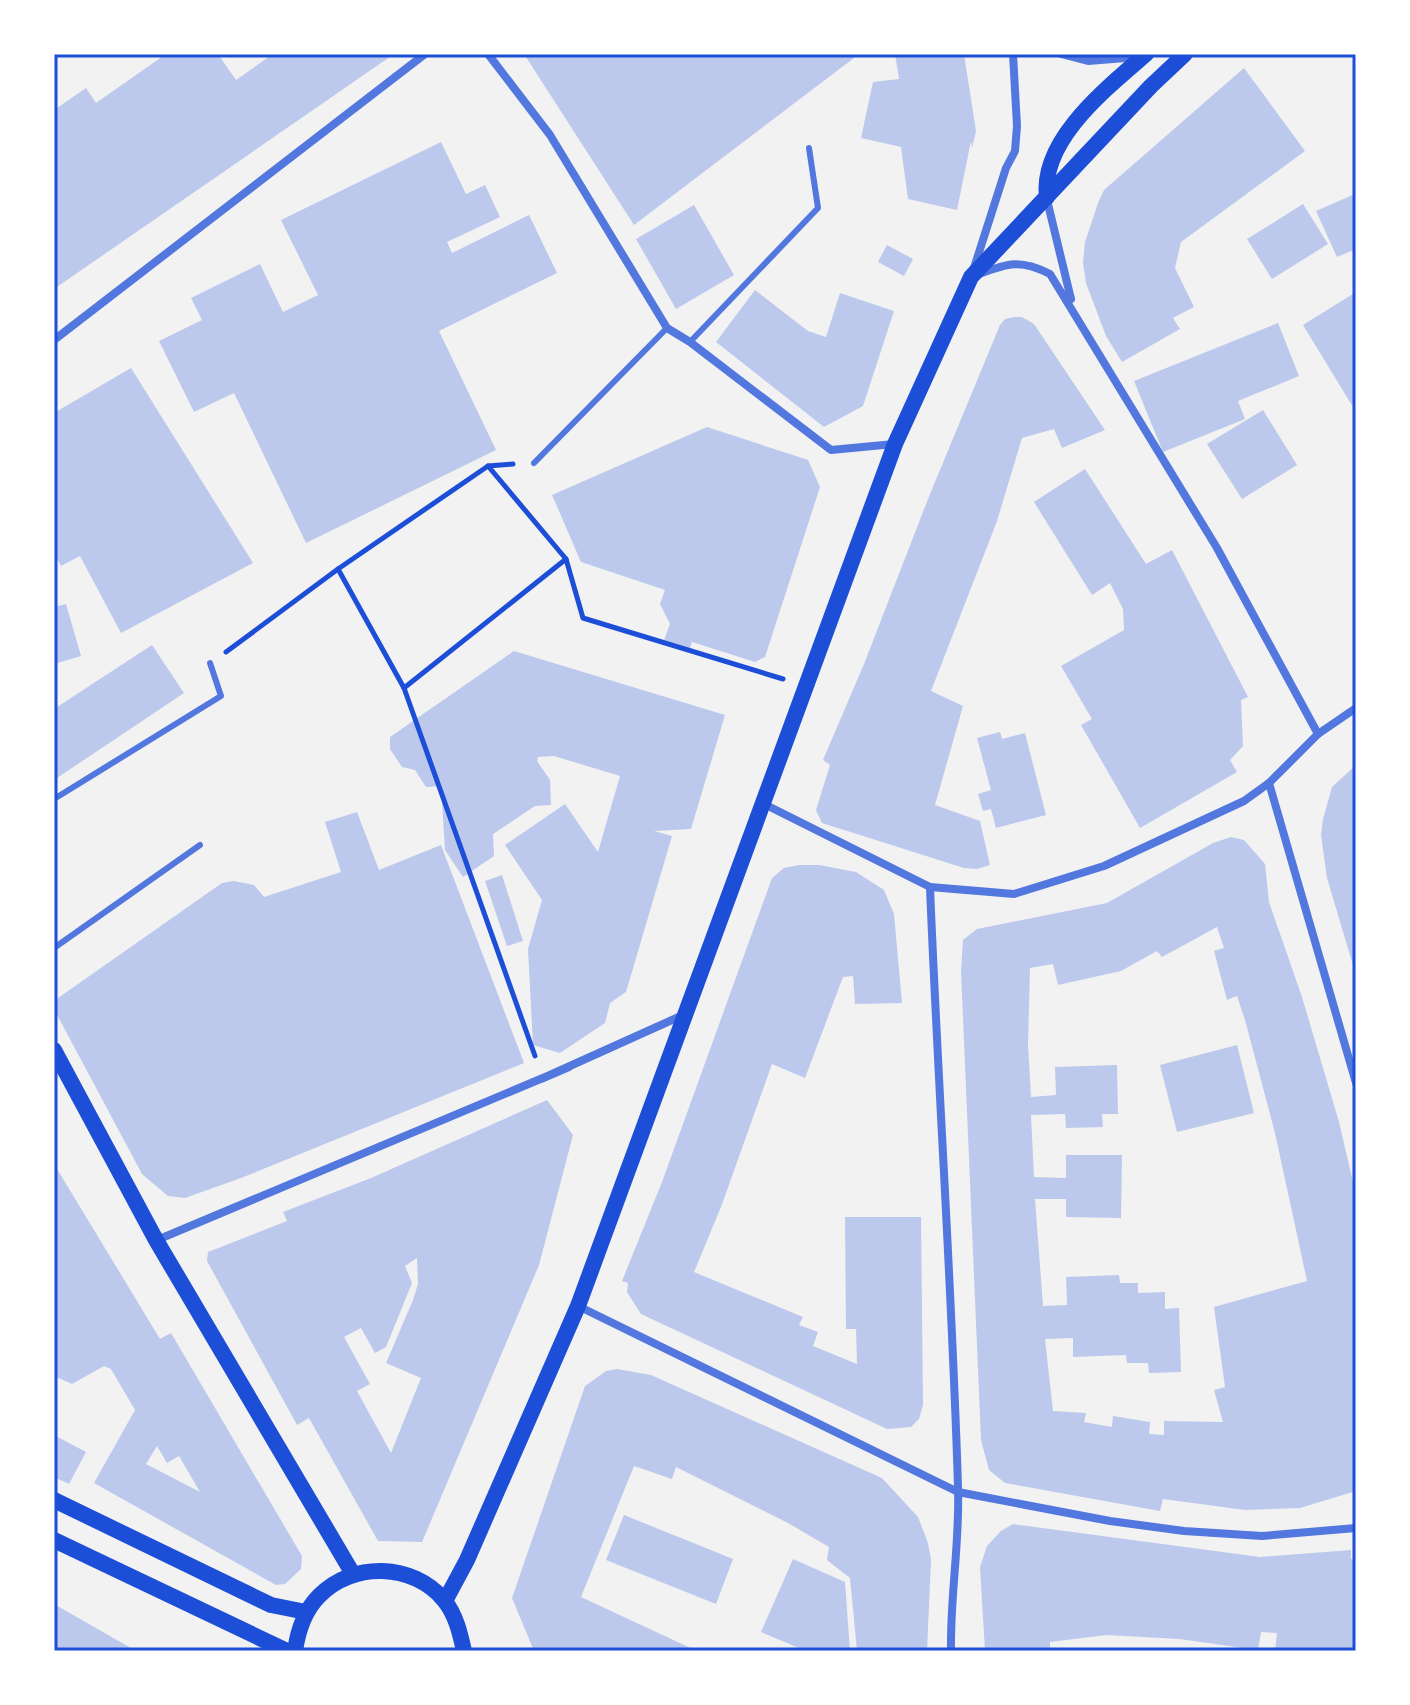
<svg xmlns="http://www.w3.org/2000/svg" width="1410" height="1705" font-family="Cabin,sans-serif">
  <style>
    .building { fill: #bdc9ec; fill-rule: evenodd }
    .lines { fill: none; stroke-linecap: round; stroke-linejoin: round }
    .path { stroke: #1d4ed8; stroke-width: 5 }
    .service { stroke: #5277de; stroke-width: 6 }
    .minor { stroke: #5277de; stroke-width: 8 }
    .secondary { stroke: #1d4ed8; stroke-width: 16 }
    .neatline { fill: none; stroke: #1d4ed8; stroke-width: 3 }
  </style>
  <rect width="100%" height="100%" fill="#f2f2f2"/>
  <g class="building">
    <path d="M166 54H218L236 80 273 54H394L54 289V110L86 88 96 103Z"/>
    <path d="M524 54H851L854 58 634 225Z"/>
    <path d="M895 54H964L976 131 972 148 971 141 957 210 908 199 901 147 861 138 873 82 899 79Z"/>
    <path d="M1244 68 1305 151 1181 242 1175 268 1194 307 1173 318 1180 329 1122 362 1106 336 1086 283 1083 263 1085 242 1098 203 1104 190Z"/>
    <path d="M441 142 466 194 485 185 500 217 447 242 452 253 529 215 557 273 439 331 496 450 306 543 234 393 194 412 159 341 202 320 191 298 260 264 283 312 318 295 281 220Z"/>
    <path d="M1355 194 1356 249 1337 257 1316 211Z"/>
    <path d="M1303 204 1328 244 1272 279 1247 239Z"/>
    <path d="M694 205 734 275 676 309 636 239Z"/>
    <path d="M887 245 913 259 904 276 878 262Z"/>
    <path d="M755 290 808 331 826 337 840 293 894 311 863 406 824 427 716 342Z"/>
    <path d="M1356 292V412L1303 325Z"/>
    <path d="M1014 317H1022L1034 324 1105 430 1062 448 1054 429 1022 438 997 521 931 691 963 706 935 805 980 821 990 865 977 869 964 868 822 823 816 810 830 765 823 760 864 664 930 494 1000 325 1005 319Z"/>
    <path d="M1278 323 1299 376 1238 401 1245 419 1163 452 1134 381Z"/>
    <path d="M131 368 253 563 121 633 80 556 61 566 54 553V413Z"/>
    <path d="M1263 410 1297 465 1242 499 1207 444Z"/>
    <path d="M707 427 808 460 820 487 765 657 755 662 692 642 690 648 664 640 670 624 660 604 665 590 581 562 552 495Z"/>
    <path d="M1085 469 1146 564 1172 550 1248 697 1241 700 1243 746 1230 760 1237 772 1140 828 1081 725 1092 719 1061 666 1124 630 1123 609 1110 583 1092 595 1034 502Z"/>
    <path d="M66 604 81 656 54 664V607Z"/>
    <path d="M152 645 184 693 54 780V709Z"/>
    <path d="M514 651 725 715 691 829 654 831 672 836 626 992 610 1003 605 1023 560 1053 533 1045 528 949 542 900 505 845 565 804 598 852 620 776 554 756 538 757 537 761 550 780 551 805 535 806 493 834 494 856 463 877 445 850 441 786 426 787 415 770 402 767 390 749V737Z"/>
    <path d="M1000 732 1002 739 1025 733 1046 815 996 828 991 809 983 811 978 794 991 790 977 738Z"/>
    <path d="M1356 765V972H1355L1327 878 1321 835 1323 819 1332 787Z"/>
    <path d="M357 812 379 870 441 845 524 1063 241 1178 185 1198 168 1196 142 1174 55 1011 58 998 222 883 234 881 254 885 264 897 341 872 325 822Z"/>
    <path d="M1231 837 1244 840 1265 864 1269 902 1302 997 1339 1122 1356 1195V1491L1300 1508 1245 1510 1163 1499 1160 1511 1005 1483 989 1470 981 1440 961 971 963 940 977 929 1107 903 1213 843ZM1217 927 1224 948 1214 951 1227 1000 1237 996 1245 1020 1275 1133 1307 1281 1214 1307 1225 1387 1214 1390 1223 1422 1164 1421V1435L1149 1434 1150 1422 1113 1416 1112 1427 1084 1422 1086 1413 1053 1411 1045 1339 1073 1338V1357L1126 1355 1127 1363H1148L1149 1373 1181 1372 1179 1308 1165 1309V1292L1138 1293V1283H1120L1119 1275 1066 1277 1067 1305 1043 1306 1035 1199H1066V1217L1121 1218 1122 1155H1066V1178L1034 1177 1031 1115 1065 1114 1066 1128 1103 1127 1102 1114H1118L1117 1065 1055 1067 1056 1095 1031 1097 1028 1045 1030 968 1053 964 1058 985 1121 971 1157 951 1162 957Z"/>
    <path d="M799 865H819L856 872 884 890 894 914 902 1003 855 1004 853 976 843 977 805 1078 772 1064 721 1207 694 1272 803 1317 799 1325 818 1332 813 1346 857 1364 856 1329H846L845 1217H921L923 1405 919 1419 911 1427 887 1429 641 1314 627 1292 628 1283 622 1281 662 1182 772 878 784 868Z"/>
    <path d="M502 875 523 941 507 946 485 881Z"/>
    <path d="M1237 1045 1254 1113 1177 1132 1160 1065Z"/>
    <path d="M547 1100 573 1135 539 1265 422 1542 378 1541 309 1418 297 1425 207 1261 208 1252 287 1221 283 1212 371 1178ZM417 1258 418 1284 413 1300 386 1363 421 1378 391 1453 357 1391 370 1384 344 1337 361 1328 375 1353 386 1347 412 1283 405 1266Z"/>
    <path d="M54 1164 160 1339 171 1333 302 1556 301 1569 285 1584 276 1585 94 1483 135 1410 111 1369 104 1366 72 1384 54 1376ZM157 1446 167 1463 179 1456 200 1492 146 1464Z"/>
    <path d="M617 1369 651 1375 882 1478 918 1517 928 1543 931 1560 927 1651H857L850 1578 827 1560 829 1547 788 1523 676 1467 672 1479 634 1466 581 1597 697 1651H534L512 1598 585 1386 606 1371Z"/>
    <path d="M54 1435 86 1452 69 1484 54 1477Z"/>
    <path d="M624 1515 733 1559 716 1604 606 1560Z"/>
    <path d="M1013 1524 1260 1557 1351 1550V1559H1356V1651H1275L1277 1633 1261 1632 1258 1650 1179 1639 1106 1635 1050 1642V1651H985L980 1567 987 1546 1001 1531Z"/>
    <path d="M793 1559 845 1582 850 1651H806L761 1632Z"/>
    <path d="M54 1604 136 1651H54Z"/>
  </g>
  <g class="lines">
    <g class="path">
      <path d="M488 466 566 559 583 618 783 679"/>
      <path d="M338 569 404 688 535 1056"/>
      <path d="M226 652 338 569 488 466 513 464"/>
      <path d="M404 688 566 559"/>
    </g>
    <g class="service">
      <path d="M690 342 818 208 809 148"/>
      <path d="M534 463 667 328"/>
      <path d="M54 799 221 696 210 663"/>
      <path d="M54 948 200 845"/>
    </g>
    <g class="minor">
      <path d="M488 54 550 135 667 328 690 342 831 450 894 444"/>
      <path d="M1061 54 1088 61 1138 57"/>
      <path d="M1047 200 1071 299"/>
      <path d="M974 268 1006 168 1015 151 1017 126 1013 54"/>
      <path d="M979 274C1008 263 1021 259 1050 274L1217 548 1318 734"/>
      <path d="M54 340 425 54"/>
      <path d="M1269 783 1356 1083"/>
      <path d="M764 804 930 887 1014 894 1104 866 1244 801 1269 783 1318 734 1356 708"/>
      <path d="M930 887C938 1087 952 1287 958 1487 960 1542 950 1596 951 1651"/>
      <path d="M157 1240 569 1067 541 1079 683 1015"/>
      <path d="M578 1306 958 1492 1110 1521 1184 1531 1262 1536 1356 1528"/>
    </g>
    <g class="secondary">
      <path d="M1047 197C1040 140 1107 88 1146 54"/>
      <path d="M54 1050 156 1240 353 1574"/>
      <path d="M54 1500 271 1605 306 1612"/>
      <path d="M54 1540 287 1651"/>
      <path d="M445 1601 467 1560 578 1306 895 444 971 277 1151 86 1185 54"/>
      <path d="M295 1651C298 1630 304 1611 319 1596 353 1561 413 1563 444 1600 456 1615 460 1633 464 1651"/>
    </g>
  </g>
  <rect width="1410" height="1705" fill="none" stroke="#ffffff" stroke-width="112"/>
  <rect x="56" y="56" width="1298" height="1593" class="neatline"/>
</svg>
